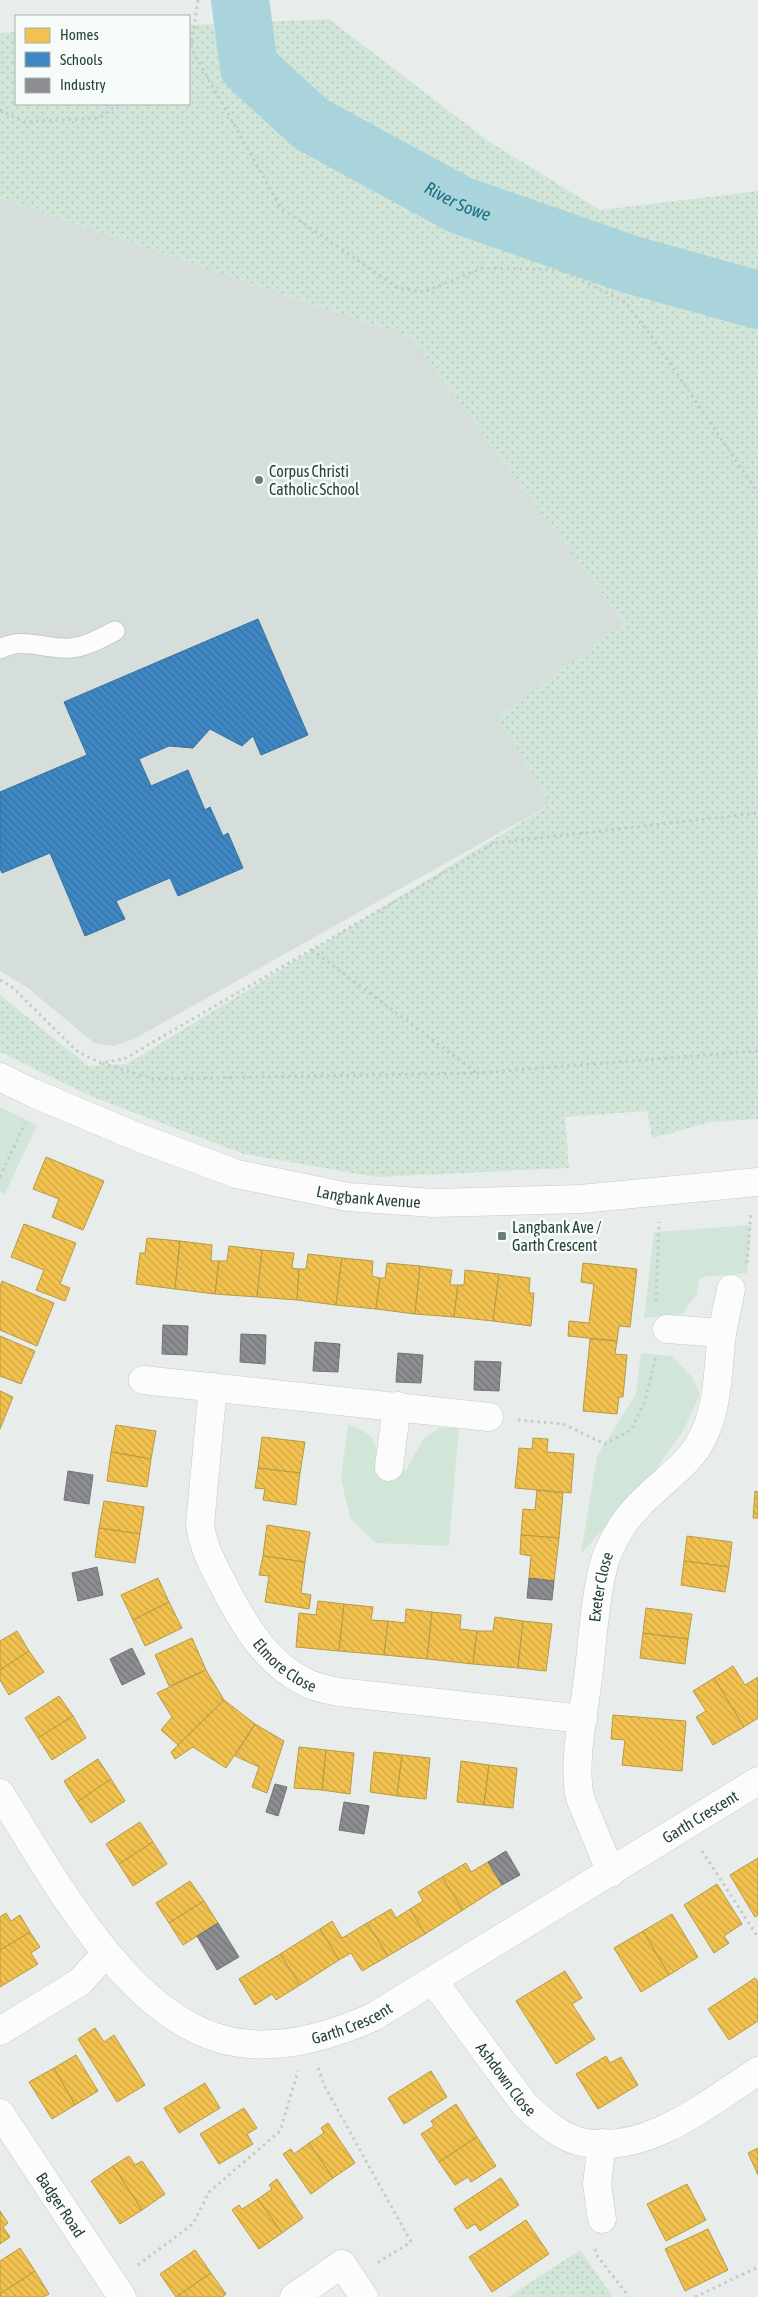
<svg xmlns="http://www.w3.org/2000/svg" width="758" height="2297" font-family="'Asap Condensed',sans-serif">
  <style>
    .built { fill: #d6dedb }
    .green { fill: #d1e6d8 }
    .park { fill: url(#park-dots) }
    .homes { fill: url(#homes-back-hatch); stroke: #b49b48 }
    .schools { fill: url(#schools-back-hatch); stroke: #37739b }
    .industry { fill: url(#industry-back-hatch); stroke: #6e7678 }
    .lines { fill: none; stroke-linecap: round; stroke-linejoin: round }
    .river { stroke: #a9d4db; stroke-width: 58 }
    .service-casing { stroke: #c5cac8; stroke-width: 21 }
    .minor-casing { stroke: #c5cac8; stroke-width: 29 }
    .tertiary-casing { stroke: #c5cac8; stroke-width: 29 }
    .path { stroke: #c3ccca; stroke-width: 3; stroke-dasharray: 2.5 4; stroke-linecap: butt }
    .service { stroke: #fcfcfc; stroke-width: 19 }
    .minor { stroke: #fcfcfc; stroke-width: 28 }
    .tertiary { stroke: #fcfcfc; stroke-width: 28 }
    .poi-dot { fill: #697e78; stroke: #f7fbf9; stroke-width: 2 }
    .labels { text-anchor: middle; stroke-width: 5; stroke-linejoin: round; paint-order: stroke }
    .poi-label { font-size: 16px; fill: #24423a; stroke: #f7fbf9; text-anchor: start }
    .street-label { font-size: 16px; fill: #24423a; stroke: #f7fbf9 }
    .water-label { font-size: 18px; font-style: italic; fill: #1c6f80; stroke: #f7fbf9 }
  </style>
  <defs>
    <pattern id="park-dots" width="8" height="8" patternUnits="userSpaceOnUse" patternTransform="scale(1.25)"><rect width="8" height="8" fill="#d1e6d8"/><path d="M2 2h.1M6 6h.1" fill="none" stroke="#b3c6ba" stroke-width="1.8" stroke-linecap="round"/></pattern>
    <pattern id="homes-back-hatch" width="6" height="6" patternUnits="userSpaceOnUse" patternTransform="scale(1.25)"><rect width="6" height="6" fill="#f2c14e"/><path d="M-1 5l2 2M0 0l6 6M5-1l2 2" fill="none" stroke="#cfa745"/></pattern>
    <pattern id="schools-back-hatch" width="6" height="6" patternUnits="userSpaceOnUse" patternTransform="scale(1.25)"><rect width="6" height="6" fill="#3f88c5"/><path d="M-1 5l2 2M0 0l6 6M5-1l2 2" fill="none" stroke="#3571a1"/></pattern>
    <pattern id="industry-back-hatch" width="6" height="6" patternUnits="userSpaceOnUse" patternTransform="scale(1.25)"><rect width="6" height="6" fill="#8d8d92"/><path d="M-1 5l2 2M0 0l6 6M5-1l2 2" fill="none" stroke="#737578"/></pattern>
  </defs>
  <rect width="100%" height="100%" fill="#e8edeb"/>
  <path class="built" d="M0 198 411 337 624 623 498 718 551 804 134 1039 114 1046 94 1043 28 988 0 971Z"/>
  <g class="green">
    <path d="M0 1107 37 1125 5 1194 0 1192Z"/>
    <path d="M751 1225 747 1273 702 1277 698 1282 697 1294 682 1314 644 1318 654 1232Z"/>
    <path d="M641 1353 672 1356 693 1378 700 1395 683 1431 653 1473 581 1554 597 1456 636 1394Z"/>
    <path d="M348 1424C373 1435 378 1438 377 1466L406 1470 424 1438 439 1428H459L449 1546 376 1543 350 1518 341 1478Z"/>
  </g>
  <g class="park">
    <path d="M329 19 487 140 600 210 758 191V1119L711 1122 652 1138 647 1111 565 1117 569 1168 376 1177 244 1154 95 1098 0 1052V995L88 1066 127 1064 551 804 498 718 624 623 411 337 0 198V33L16 32V104H189V25Z"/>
    <path d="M580 2250 613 2297H508Z"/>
  </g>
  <g class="homes">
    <path d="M46 1157 104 1181 83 1230 52 1217 59 1199 33 1189Z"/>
    <path d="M24 1224 76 1243 60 1284 70 1288 65 1301 36 1290 44 1270 11 1257Z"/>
    <path d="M147 1238 180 1241 175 1289 136 1284 140 1253H145Z"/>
    <path d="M180 1241 212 1245 211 1261H219L215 1294 175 1289Z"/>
    <path d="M229 1246 262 1250 257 1297 215 1294 219 1261H227Z"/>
    <path d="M262 1250 294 1253 292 1268 299 1269 297 1300 257 1297Z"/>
    <path d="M308 1254 342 1258 336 1305 297 1300 299 1269H306Z"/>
    <path d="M342 1258 373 1261 372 1276 380 1278 376 1309 336 1305Z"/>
    <path d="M387 1263 420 1266 415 1314 376 1309 380 1278H385Z"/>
    <path d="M583 1263 637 1269 630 1327 619 1326 617 1341 568 1336 569 1321 589 1323 594 1284 581 1282Z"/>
    <path d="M420 1266 452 1270 450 1285H458L454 1317 415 1314Z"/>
    <path d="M465 1270 499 1274 493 1321 454 1317 458 1285H464Z"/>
    <path d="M499 1274 530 1278 529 1293H534L531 1326 493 1321Z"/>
    <path d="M2 1281 54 1303 37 1346 0 1330V1287Z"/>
    <path d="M0 1336 35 1351 21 1384 0 1376Z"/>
    <path d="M590 1339 617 1341 615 1354 627 1355 623 1397H619L617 1414 583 1411Z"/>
    <path d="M0 1391 13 1397 0 1429Z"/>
    <path d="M116 1425 156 1431 151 1459 111 1452Z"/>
    <path d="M262 1437 305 1442 300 1473 258 1468Z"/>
    <path d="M533 1438 548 1439 547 1452 574 1454 571 1493 515 1488 519 1448 532 1449Z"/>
    <path d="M111 1452 151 1459 147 1487 107 1481Z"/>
    <path d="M258 1468 300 1473 296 1505 263 1500 265 1489 255 1488Z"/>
    <path d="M537 1490 563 1493 559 1538 521 1535 523 1509 535 1510Z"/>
    <path d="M755 1491 758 1492V1518H753Z"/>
    <path d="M104 1501 144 1507 140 1534 99 1528Z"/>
    <path d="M267 1525 310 1532 305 1562 263 1556Z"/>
    <path d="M99 1528 140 1534 135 1563 95 1557Z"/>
    <path d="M521 1535 559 1538 554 1581 529 1578 531 1556 520 1554Z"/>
    <path d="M687 1536 732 1542 729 1567 684 1561Z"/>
    <path d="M263 1556 305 1562 301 1593 311 1595 309 1609 265 1602 269 1576 259 1575Z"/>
    <path d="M684 1561 729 1567 725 1592 681 1585Z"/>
    <path d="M158 1578 169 1602 133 1620 121 1595Z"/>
    <path d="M318 1601 344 1604 339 1651 296 1647 299 1613 316 1615Z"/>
    <path d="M169 1602 182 1628 145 1646 133 1620Z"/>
    <path d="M344 1604 373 1607 371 1620 388 1621 384 1655 339 1651Z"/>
    <path d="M646 1608 692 1614 688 1639 643 1633Z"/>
    <path d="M406 1609 432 1612 427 1659 384 1655 388 1621 405 1623Z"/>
    <path d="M432 1612 461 1615 460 1629 477 1631 473 1664 427 1659Z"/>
    <path d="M495 1617 523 1621 518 1668 473 1664 477 1631H493Z"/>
    <path d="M523 1621 552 1624 546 1671 518 1668Z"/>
    <path d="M17 1631 29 1651 0 1670V1641Z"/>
    <path d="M643 1633 688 1639 685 1664 640 1658Z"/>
    <path d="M192 1638 206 1670 169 1686 155 1655Z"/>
    <path d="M29 1651 44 1672 9 1695 0 1680V1670Z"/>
    <path d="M733 1666 745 1685 758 1677V1718L744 1727 714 1678Z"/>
    <path d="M206 1670 224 1700 178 1745 161 1730 172 1717 157 1693Z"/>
    <path d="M714 1678 744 1727 713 1745 696 1717 706 1711 693 1691Z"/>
    <path d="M59 1696 73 1716 38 1738 25 1718Z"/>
    <path d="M224 1700 255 1724 226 1768 193 1747 175 1759 171 1752Z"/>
    <path d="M613 1715 686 1721 682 1771 622 1765 625 1740 611 1739Z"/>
    <path d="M73 1716 86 1738 52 1760 38 1738Z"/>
    <path d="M255 1724 284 1741 267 1793 252 1787 259 1767 235 1756Z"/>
    <path d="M299 1747 326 1750 322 1790 294 1788Z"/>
    <path d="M326 1750 354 1753 350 1794 322 1790Z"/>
    <path d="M374 1752 402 1755 397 1796 370 1792Z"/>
    <path d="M402 1755 430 1758 426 1799 397 1796Z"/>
    <path d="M98 1759 111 1779 77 1802 64 1781Z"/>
    <path d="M461 1761 489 1765 484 1805 457 1802Z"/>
    <path d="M489 1765 517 1768 513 1808 484 1805Z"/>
    <path d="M111 1779 125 1801 91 1823 77 1802Z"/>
    <path d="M140 1822 153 1842 119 1864 106 1844Z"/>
    <path d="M153 1842 167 1864 133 1886 119 1864Z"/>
    <path d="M758 1858V1915L755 1917 730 1875Z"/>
    <path d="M488 1862 502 1885 463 1910 442 1877 466 1863 471 1872Z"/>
    <path d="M442 1877 463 1910 425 1934 410 1909 423 1901 418 1892Z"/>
    <path d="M190 1881 204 1901 169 1923 156 1903Z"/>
    <path d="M717 1884 742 1924 724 1936 729 1943 714 1953 684 1905Z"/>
    <path d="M204 1901 218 1923 183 1945 169 1923Z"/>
    <path d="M391 1909 396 1918 410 1909 425 1934 388 1956 367 1923Z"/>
    <path d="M6 1913 11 1921 20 1915 30 1932 0 1950V1917Z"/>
    <path d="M672 1914 698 1957 669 1975 643 1931Z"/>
    <path d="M332 1921 342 1938 367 1923 388 1956 362 1971 351 1953 339 1960 320 1929Z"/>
    <path d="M320 1929 339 1960 300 1985 280 1954Z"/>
    <path d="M643 1931 669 1975 641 1992 614 1948Z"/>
    <path d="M30 1932 40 1947 31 1953 38 1964 0 1987V1950Z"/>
    <path d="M280 1954 300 1985 276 2000 272 1994 255 2005 239 1979Z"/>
    <path d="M565 1971 582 1998 572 2004 595 2039 556 2064 516 2001Z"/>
    <path d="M755 1978 758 1982V2021L729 2040 708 2009Z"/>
    <path d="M95 2028 104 2042 114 2035 145 2085 117 2102 78 2039Z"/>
    <path d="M76 2055 98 2091 75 2105 54 2068Z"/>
    <path d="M606 2056 610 2063 621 2057 638 2085 598 2109 576 2074Z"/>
    <path d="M54 2068 75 2105 52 2119 29 2082Z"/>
    <path d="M431 2071 447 2097 404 2124 388 2098Z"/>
    <path d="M205 2083 220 2108 179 2133 164 2108Z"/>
    <path d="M456 2104 477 2137 439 2162 421 2134 434 2126 431 2121Z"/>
    <path d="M244 2108 257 2128 247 2134 253 2144 219 2164 200 2134Z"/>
    <path d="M328 2123 355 2163 333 2178 309 2143 324 2133 321 2128Z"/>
    <path d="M477 2137 496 2166 471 2182 468 2177 455 2185 439 2162Z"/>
    <path d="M309 2143 333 2178 311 2194 283 2154 291 2149 294 2154Z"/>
    <path d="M758 2148V2175L748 2153Z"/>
    <path d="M129 2156 135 2165 142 2161 165 2194 142 2210 113 2166Z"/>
    <path d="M113 2166 142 2210 120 2224 91 2181Z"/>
    <path d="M501 2178 519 2205 480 2231 475 2224 467 2229 454 2209Z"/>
    <path d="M277 2179 303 2218 282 2233 258 2199 272 2189 269 2185Z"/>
    <path d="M687 2184 706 2220 666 2241 647 2204Z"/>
    <path d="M258 2199 282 2233 259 2249 232 2210 239 2205 242 2209Z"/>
    <path d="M0 2211 8 2223 3 2227 10 2237 0 2244Z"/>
    <path d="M526 2220 549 2254 492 2292 469 2257Z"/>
    <path d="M708 2229 728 2270 685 2291 665 2249Z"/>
    <path d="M20 2248 35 2271 0 2294V2261Z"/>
    <path d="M195 2250 211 2273 176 2297 160 2274Z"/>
    <path d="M35 2271 49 2294 43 2297H1L0 2294Z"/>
    <path d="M211 2273 226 2294 222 2297H176Z"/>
  </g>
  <path class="schools" d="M258 619 308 735 261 755 253 736 242 746 210 729 193 748 169 746 139 759 151 786 188 770 205 810 210 807 223 836 228 833 243 868 178 896 170 878 116 901 125 919 85 936 50 853 2 873 0 869V792L87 755 64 702Z"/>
  <g class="industry">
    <path d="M163 1325 188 1326 187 1355 162 1354Z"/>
    <path d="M241 1334 266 1335 265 1364 240 1362Z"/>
    <path d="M315 1342 340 1344 338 1372 313 1371Z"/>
    <path d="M398 1353 423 1355 421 1383 396 1382Z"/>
    <path d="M475 1361 501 1362 499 1391 474 1390Z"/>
    <path d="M68 1471 93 1475 89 1504 64 1500Z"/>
    <path d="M97 1567 103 1595 78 1601 72 1573Z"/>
    <path d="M529 1578 554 1581 552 1600 527 1598Z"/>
    <path d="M132 1648 145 1674 122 1685 110 1659Z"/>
    <path d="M275 1784 287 1787 278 1816 266 1812Z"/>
    <path d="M344 1802 369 1806 364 1834 339 1830Z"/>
    <path d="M506 1851 520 1875 502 1885 488 1862Z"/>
    <path d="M218 1923 239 1957 217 1970 197 1936Z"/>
  </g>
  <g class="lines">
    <path class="river" id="s1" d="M240 0 249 67 311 124 460 205 629 264 758 300"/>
    <g class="service-casing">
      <path id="service" d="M0 649C23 636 47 650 70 648 86 647 101 638 115 631"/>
    </g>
    <g class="minor-casing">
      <g id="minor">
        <path d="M722 1333 731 1289"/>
        <path d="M143 1380 489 1417"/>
        <path id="s2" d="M213 1387 200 1524C203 1548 214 1567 225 1588 245 1627 268 1665 309 1684 318 1688 329 1690 339 1692L583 1719"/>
        <path d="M389 1467 397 1406"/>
        <path id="s3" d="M0 1793C51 1873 122 2009 218 2038 269 2054 326 2038 373 2017L758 1781"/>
        <path id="s4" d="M611 1873 580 1798C572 1762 585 1707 589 1670 593 1635 595 1598 604 1564 607 1553 612 1543 618 1533 633 1504 666 1483 688 1459 719 1426 717 1375 722 1333L667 1329"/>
        <path id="s5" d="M434 1982 525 2105C542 2121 562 2139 586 2143 650 2153 708 2103 758 2071"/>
        <path d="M0 2031 80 1982 106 1953"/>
        <path id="s6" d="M0 2113 122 2297"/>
        <path d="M602 2219 597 2184 602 2143"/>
        <path d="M294 2297 342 2264 364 2297"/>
      </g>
    </g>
    <g class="tertiary-casing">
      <g id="tertiary">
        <path id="s7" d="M0 1077 33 1093 140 1138 237 1174 348 1197 433 1203 580 1199 758 1182"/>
      </g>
    </g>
    <g class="path">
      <path d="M198 0 191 48 281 208 398 288 424 292 482 268 561 270 625 302 652 337 758 493"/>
      <path d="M0 110 24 122 99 118 118 104"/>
      <path d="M312 950 477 1073"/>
      <path d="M0 980 11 986 78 1052 101 1063 124 1059 495 843 758 813"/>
      <path d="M102 1063 153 1079 478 1073 758 1051"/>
      <path d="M0 1177 25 1123"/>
      <path d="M747 1263 751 1212"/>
      <path d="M656 1301 659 1222"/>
      <path d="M518 1420 563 1424 605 1444 631 1430 645 1401 656 1356"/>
      <path d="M702 1851 758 1937"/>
      <path d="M318 2068 325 2087 411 2242 377 2263"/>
      <path d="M595 2249 596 2254 629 2297"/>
      <path d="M138 2265 193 2224 209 2192 280 2131 298 2071"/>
      <path d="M695 2297 758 2267"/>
    </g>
    <use href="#service" class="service"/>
    <use href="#minor" class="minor"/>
    <use href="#tertiary" class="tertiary"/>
  </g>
  <g class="poi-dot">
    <circle cx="259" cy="480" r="5"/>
    <rect x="497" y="1231" width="10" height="10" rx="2.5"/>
  </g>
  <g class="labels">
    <g class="poi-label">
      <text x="269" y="477">Corpus Christi<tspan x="269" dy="18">Catholic School</tspan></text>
      <text x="512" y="1233">Langbank Ave /<tspan x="512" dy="18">Garth Crescent</tspan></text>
    </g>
    <g class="street-label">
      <text dy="6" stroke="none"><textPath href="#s7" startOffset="390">Langbank Avenue</textPath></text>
      <text dy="6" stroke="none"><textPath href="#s4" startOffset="294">Exeter Close</textPath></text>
      <text dy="6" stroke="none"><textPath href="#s2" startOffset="306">Elmore Close</textPath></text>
      <text dy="6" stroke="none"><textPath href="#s3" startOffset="878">Garth Crescent</textPath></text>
      <text dy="6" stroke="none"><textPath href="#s3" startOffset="472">Garth Crescent</textPath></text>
      <text dy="6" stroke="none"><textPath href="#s5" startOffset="121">Ashdown Close</textPath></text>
      <text dy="6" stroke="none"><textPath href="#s6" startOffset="110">Badger Road</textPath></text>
    </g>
    <g class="water-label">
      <text dy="6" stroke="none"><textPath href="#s1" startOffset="318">River Sowe</textPath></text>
    </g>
  </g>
  <rect x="15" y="15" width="175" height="90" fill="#f7fbf9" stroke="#a3b1ad"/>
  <rect x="25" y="28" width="25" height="15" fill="#f2c14e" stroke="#a3b1ad"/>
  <text x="60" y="40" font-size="15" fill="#24423a">Homes</text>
  <rect x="25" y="52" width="25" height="15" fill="#3f88c5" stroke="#a3b1ad"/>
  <text x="60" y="65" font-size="15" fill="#24423a">Schools</text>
  <rect x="25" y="78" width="25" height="15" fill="#8d8d92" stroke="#a3b1ad"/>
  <text x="60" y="90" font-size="15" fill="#24423a">Industry</text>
</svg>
